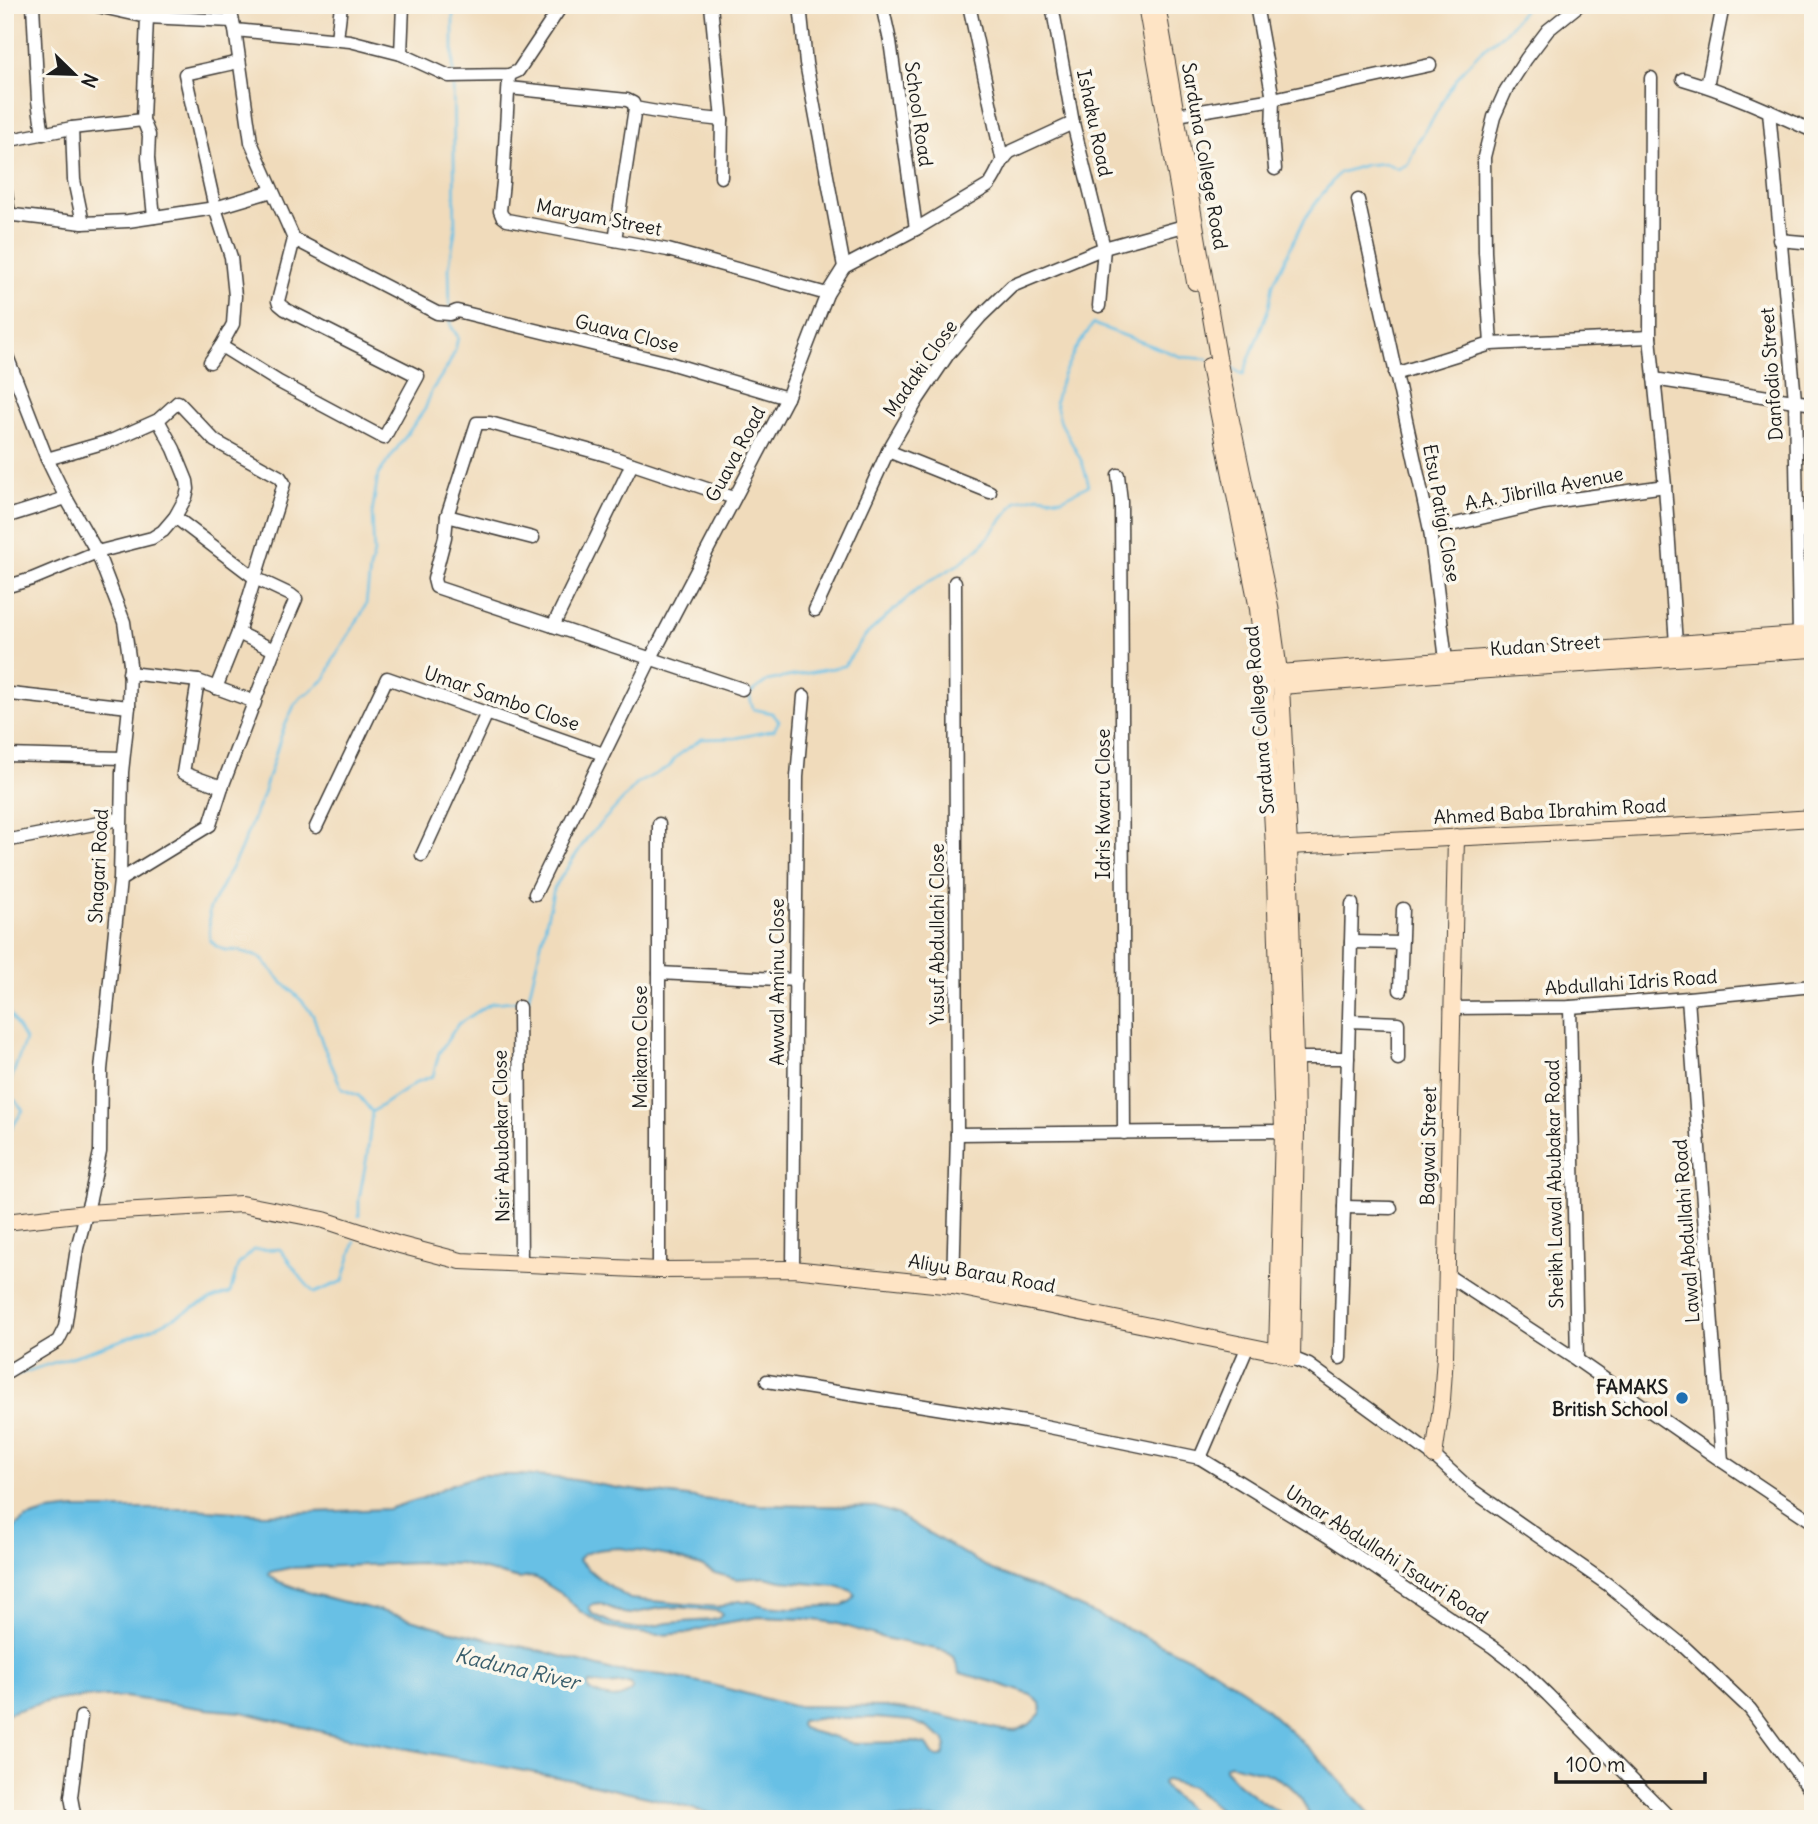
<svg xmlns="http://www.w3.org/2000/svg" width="1818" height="1824" font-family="Delius,sans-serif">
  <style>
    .water { fill: #68c0e5; stroke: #426e80; stroke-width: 2; fill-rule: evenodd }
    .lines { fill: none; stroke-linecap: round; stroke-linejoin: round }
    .stream { stroke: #68c0e5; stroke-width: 2.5 }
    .street-casing { stroke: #3c3934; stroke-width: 15 }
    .secondary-casing { stroke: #3c3934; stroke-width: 18 }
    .street { stroke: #fff; stroke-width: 12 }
    .secondary { stroke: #fee4c5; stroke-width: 16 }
    .poi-dot { fill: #1f6fb2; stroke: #fbf7ec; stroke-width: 2.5 }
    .labels { text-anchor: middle; stroke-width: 7; stroke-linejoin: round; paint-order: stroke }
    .street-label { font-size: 19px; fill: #1c1c1c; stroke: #fbf7ec }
    .poi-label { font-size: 19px; font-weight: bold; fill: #1c1c1c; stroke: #fbf7ec; text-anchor: end }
    .water-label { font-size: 21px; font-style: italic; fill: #3a5e6c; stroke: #fbf7ec }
  </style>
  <rect width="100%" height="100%" fill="#fbf7ec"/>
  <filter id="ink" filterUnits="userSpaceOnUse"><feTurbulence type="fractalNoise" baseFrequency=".0143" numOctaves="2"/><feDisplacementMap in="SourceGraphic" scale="14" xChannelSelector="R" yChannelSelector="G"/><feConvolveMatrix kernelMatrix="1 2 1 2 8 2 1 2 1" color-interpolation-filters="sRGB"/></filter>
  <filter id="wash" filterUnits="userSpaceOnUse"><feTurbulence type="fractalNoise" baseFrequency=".00686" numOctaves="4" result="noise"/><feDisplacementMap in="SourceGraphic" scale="28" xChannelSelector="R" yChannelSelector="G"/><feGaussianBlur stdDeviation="1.57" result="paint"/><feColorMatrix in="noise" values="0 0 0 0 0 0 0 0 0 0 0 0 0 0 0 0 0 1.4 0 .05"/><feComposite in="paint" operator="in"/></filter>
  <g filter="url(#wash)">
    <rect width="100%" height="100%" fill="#f0dbbb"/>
    <path class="water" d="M481 1475H522L569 1479 618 1488 718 1501 760 1505 875 1507 896 1514 992 1570 1033 1586 1133 1631 1210 1668 1247 1692 1279 1721 1315 1754 1375 1819H1310C1309 1811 1305 1806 1301 1799 1284 1774 1257 1770 1229 1764L1225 1766V1769L1238 1783 1257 1798 1285 1816 1294 1819H1231L1192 1787 1166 1780 1163 1781 1162 1783 1165 1788 1200 1819H731L656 1799 567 1779 339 1736 242 1712 206 1709 125 1697H87L49 1701 5 1714V1538L16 1526 25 1519 48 1512 75 1509H193L264 1514 388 1509 423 1498 452 1484ZM620 1548 669 1556 701 1566 715 1573 736 1579 765 1577 781 1581 837 1586 852 1591 855 1594C854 1601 849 1602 843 1605L791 1608 765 1606 748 1601H738L718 1607 630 1599 601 1580 578 1560C585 1549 607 1549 620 1548ZM419 1563 461 1564 519 1579 530 1577 536 1578 562 1594 581 1612 606 1626 626 1632 660 1635 687 1633 718 1624 759 1617 806 1619 835 1623 884 1638 945 1651 954 1658 960 1673 993 1682 1031 1695 1040 1703 1042 1708 1040 1714 1030 1724 1016 1731 1002 1730 939 1715 885 1707 793 1706 709 1684 662 1675 609 1670 542 1651 448 1630 397 1615 313 1594 277 1581 269 1575 270 1572 289 1568ZM599 1603 623 1613 630 1614 661 1608 677 1607 718 1611 722 1614 719 1618 712 1620 668 1623 640 1629 616 1625 592 1614 589 1607 593 1604ZM590 1683 606 1685 628 1683 631 1684 633 1688C622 1703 603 1698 589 1690L588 1685ZM823 1718H875L911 1721 926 1727 945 1740 946 1746 943 1756C933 1760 932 1751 927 1745L914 1742 852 1743 810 1731 802 1728 800 1725 801 1721Z"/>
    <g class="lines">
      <g class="stream">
        <path d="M453 72V5"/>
        <path d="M450 309 449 268 455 231 453 79"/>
        <path d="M1224 362 1243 375 1269 307 1273 284 1304 220 1320 197 1339 173 1365 165 1386 163 1398 169 1408 164 1417 143 1434 117 1448 91 1463 70 1482 50 1504 33 1522 12 1525 5"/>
        <path d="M5 927V929"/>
        <path d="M5 1006 25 1040 7 1091 23 1110 5 1139"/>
        <path d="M372 1112 359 1096 342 1089 323 1045 313 1015 302 1001 282 982 261 958 240 951 225 950 216 946 210 940 209 910 240 851 262 797 283 730 294 706 302 696 311 691 326 678 334 658 361 615 366 604 370 569 374 553 372 514 378 475 425 409 432 390 448 366 455 351 458 337 451 326V319"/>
        <path d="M359 1216V1199L367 1156 372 1112 417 1082 433 1076 439 1053 458 1024 491 1003 528 1000 554 888 587 838 616 807 638 783 669 767 676 757 701 739 736 738 774 730 779 721 772 713 753 709 749 694 767 681 844 666 865 636 888 615 920 587 959 564 982 545 1017 501 1039 496 1062 499 1089 485 1082 462 1061 423 1055 401 1063 375 1075 350 1093 324 1182 357 1208 359"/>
        <path d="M5 1379C55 1361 106 1348 155 1327 180 1316 203 1300 230 1293L238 1265 254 1250 280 1249 302 1279 314 1293 343 1281 355 1241"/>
      </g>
    </g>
  </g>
  <g filter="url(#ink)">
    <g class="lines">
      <g class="street-casing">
        <g id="street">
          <path d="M33 5 38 101 43 134"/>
          <path d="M93 5 147 17 232 21"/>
          <path d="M229 5 235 30 251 142 294 239 437 313 450 314 457 311 669 363 787 398"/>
          <path d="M711 5 722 120 721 177"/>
          <path d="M882 5 890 41 916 229"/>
          <path d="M969 5 1002 158"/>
          <path d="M1052 5 1073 123 1104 248 1099 306"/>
          <path d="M1256 5 1273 99 1272 134 1275 169"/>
          <path d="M147 17 143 120 149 135 148 158 154 217"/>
          <path d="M235 30 350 41 401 54 449 76 509 75 518 71 562 5"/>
          <path d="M337 39 341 5"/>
          <path d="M401 54 403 5"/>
          <path d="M509 75 503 182 500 211 502 216 507 220 668 250 827 294"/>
          <path d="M1651 78 1650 337 1665 486 1676 644"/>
          <path d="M1683 79C1728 92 1771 112 1813 131"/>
          <path d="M1707 86 1722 11"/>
          <path d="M509 88 627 100 633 103 635 108C664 114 693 117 722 120"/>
          <path d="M1769 111 1795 400 1799 635"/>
          <path d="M1177 115 1273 99 1430 65"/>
          <path d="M72 128 74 180 83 223"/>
          <path d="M5 141 72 128 143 120"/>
          <path d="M5 186 9 214"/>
          <path d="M1358 200 1430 530 1446 660"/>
          <path d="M5 214 83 223 128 221 215 208 272 191"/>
          <path d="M615 240 635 108"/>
          <path d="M1779 240 1813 243"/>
          <path d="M844 267 916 229 988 186C998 175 999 161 1010 152L1073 123"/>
          <path d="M1491 344 1485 252 1484 157 1494 117 1506 90 1526 59 1548 30 1579 5"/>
          <path d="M221 346 279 382 384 438 418 376 285 309 279 304 278 301 294 239"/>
          <path d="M5 351 47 459 66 498 97 552 124 622 130 664 129 707 122 772 120 880 101 1070 100 1152 90 1199 77 1248 65 1327 58 1341 5 1373"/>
          <path d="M210 362 221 346 233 324 235 296 231 257 215 208 185 74 239 62"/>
          <path d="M1395 374 1491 344 1650 337"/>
          <path d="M1654 379 1813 404"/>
          <path d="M888 451 990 492"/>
          <path d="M47 459 113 440 158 420 178 402 215 441 280 477 284 483 282 490 238 633 216 688"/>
          <path d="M1118 475 1121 501 1124 1133"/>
          <path d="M734 498 606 455 490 423H477L447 516 445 537 434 579 436 587 742 689"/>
          <path d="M447 516 533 538"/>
          <path d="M5 517 66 498"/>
          <path d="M1430 530 1544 503 1665 486"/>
          <path d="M5 587 32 579 97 552 152 538 163 531 175 517 186 497 188 489 187 481 174 449 158 420"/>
          <path d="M815 610 888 451 918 399 949 353 980 317 1012 286 1104 248 1184 226"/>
          <path d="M553 626 632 464"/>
          <path d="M238 633 274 650"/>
          <path d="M129 673 198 681 255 702 254 705"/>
          <path d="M198 681 183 773 222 787"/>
          <path d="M11 694 129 707"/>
          <path d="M5 755 123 758"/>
          <path d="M659 824V1270"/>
          <path d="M316 827 387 678 603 754"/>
          <path d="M5 841 120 819"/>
          <path d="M422 855 487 713"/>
          <path d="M120 880 210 825 222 787 274 650 296 599 291 595 255 578 175 517"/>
          <path d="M535 894 651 658 787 398 827 294 844 267 806 63 800 5"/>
          <path d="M1351 942 1401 943"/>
          <path d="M659 973 796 980"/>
          <path d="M1400 990 1403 909"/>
          <path d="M1688 998 1722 1461"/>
          <path d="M519 1007 521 1264"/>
          <path d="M1570 1007 1577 1360"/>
          <path d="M1451 1008 1570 1007 1688 998 1813 986"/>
          <path d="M1349 1021 1398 1023V1059"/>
          <path d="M1289 1058H1348"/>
          <path d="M957 1134 1283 1131"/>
          <path d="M1344 1207 1391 1208"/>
          <path d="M793 1269 797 777 804 696"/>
          <path d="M1447 1275 1577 1360 1722 1461 1813 1522"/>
          <path d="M953 1286 957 1134 955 582"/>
          <path d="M1292 1358 1309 1365 1434 1456 1469 1488 1607 1584 1680 1643 1750 1709 1813 1794"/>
          <path d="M1340 1358 1352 904"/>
          <path d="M767 1381 1025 1422 1200 1458 1329 1537 1493 1647 1520 1668 1548 1695 1671 1819"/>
          <path d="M1200 1458 1248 1346"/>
          <path d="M75 1819 71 1797 81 1717"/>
        </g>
      </g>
      <g class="secondary-casing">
        <g id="secondary">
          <path d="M1146 5 1195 282"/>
          <path d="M1209 366 1258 609 1264 666 1274 847 1283 1131 1277 1352"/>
          <path d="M1279 673 1813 634"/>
          <path d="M1281 686 1474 671 1813 649"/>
          <path d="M1289 846 1707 825 1813 818"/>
          <path d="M5 1222 86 1213 241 1204 324 1220 400 1245 461 1261 659 1270 793 1269 953 1286 1277 1352 1292 1358 1296 1130 1295 1058 1289 846 1281 686 1270 606 1219 363 1157 5"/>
          <path d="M1434 1456 1442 1400 1445 1356 1456 837"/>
        </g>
      </g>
      <use href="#street" class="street"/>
      <use href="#secondary" class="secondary"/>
    </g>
  </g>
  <circle class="poi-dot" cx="1682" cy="1398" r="7"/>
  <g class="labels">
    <g class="street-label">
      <text transform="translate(919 114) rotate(82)" y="7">School Road</text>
      <text transform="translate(1095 123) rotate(78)" y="7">Ishaku Road</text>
      <text transform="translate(1205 156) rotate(80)" y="7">Sarduna College Road</text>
      <text transform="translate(599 217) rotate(11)" y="7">Maryam Street</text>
      <text transform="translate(627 333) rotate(14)" y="7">Guava Close</text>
      <text transform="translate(920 368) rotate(-55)" y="7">Madaki Close</text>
      <text transform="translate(1771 374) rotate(-94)" y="7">Danfodio Street</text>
      <text transform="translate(735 454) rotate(-62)" y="7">Guava Road</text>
      <text transform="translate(1544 488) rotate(-11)" y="7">A.A. Jibrilla Avenue</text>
      <text transform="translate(1442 513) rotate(80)" y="7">Etsu Patigi Close</text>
      <text transform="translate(1545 645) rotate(-4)" y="7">Kudan Street</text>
      <text transform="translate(502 698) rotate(19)" y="7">Umar Sambo Close</text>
      <text transform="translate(1259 720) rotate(-95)" y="7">Sarduna College Road</text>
      <text transform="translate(1103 804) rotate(-90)" y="7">Idris Kwaru Close</text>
      <text transform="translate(1550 811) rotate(-3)" y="7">Ahmed Baba Ibrahim Road</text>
      <text transform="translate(98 866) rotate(-87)" y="7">Shagari Road</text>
      <text transform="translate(937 934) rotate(-90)" y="7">Yusuf Abdullahi Close</text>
      <text transform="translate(777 982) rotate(-90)" y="7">Awwal Aminu Close</text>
      <text transform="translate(1631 982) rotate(-4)" y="7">Abdullahi Idris Road</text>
      <text transform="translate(640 1047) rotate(-90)" y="7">Maikano Close</text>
      <text transform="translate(501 1136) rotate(-91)" y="7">Nsir Abubakar Close</text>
      <text transform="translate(1428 1146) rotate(-89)" y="7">Bagwai Street</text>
      <text transform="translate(1554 1184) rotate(-91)" y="7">Sheikh Lawal Abubakar Road</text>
      <text transform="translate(1686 1231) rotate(-94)" y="7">Lawal Abdullahi Road</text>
      <text transform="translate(982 1273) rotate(10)" y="7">Aliyu Barau Road</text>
      <text transform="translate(1387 1554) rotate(33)" y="7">Umar Abdullahi Tsauri Road</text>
    </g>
    <g class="poi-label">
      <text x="1668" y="1394">FAMAKS<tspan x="1668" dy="22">British School</tspan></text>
    </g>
    <g class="water-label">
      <text transform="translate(517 1669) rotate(13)" y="7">Kaduna River</text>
    </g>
  </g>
  <rect width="1818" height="1824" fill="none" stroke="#fbf7ec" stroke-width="28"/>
  <g transform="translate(74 74) rotate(113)" stroke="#fbf7ec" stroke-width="5" paint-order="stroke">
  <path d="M0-5L12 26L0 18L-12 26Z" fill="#1c1c1c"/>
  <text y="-10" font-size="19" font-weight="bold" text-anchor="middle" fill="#1c1c1c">N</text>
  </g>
  <path d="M1556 1772v10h149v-10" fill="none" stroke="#1c1c1c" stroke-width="3.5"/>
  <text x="1566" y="1772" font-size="21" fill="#1c1c1c" stroke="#fbf7ec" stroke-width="5" paint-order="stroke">100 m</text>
</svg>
